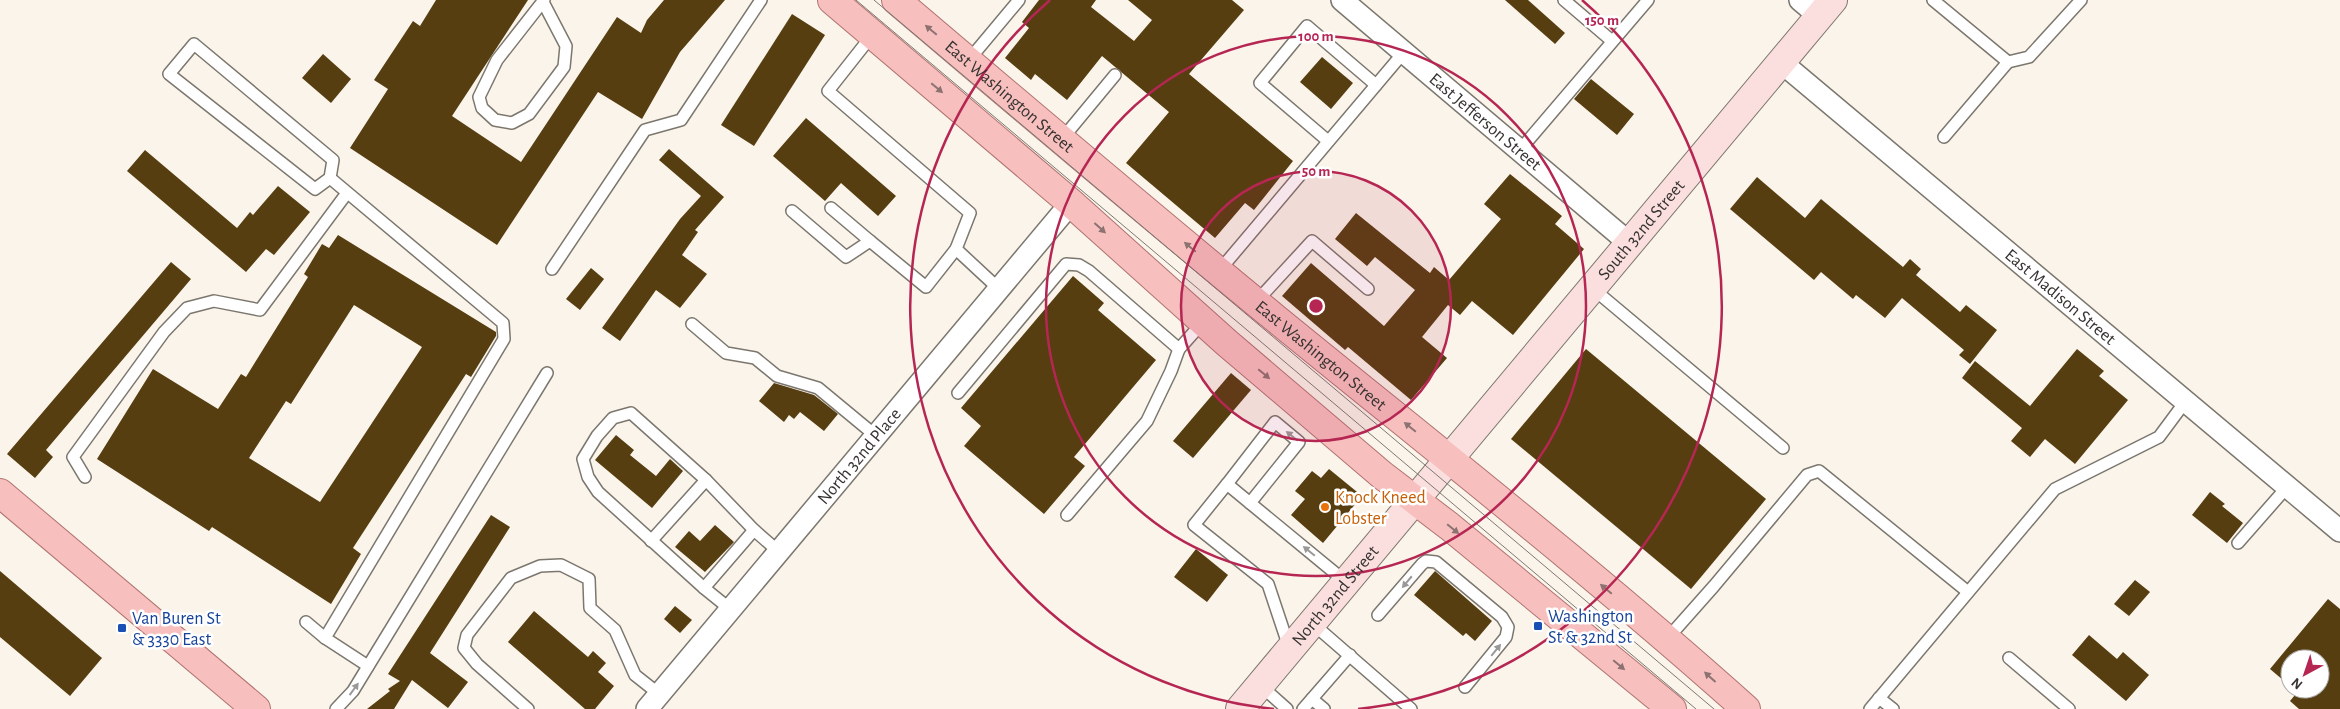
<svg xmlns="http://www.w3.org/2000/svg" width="2340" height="709" font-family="'Alegreya Sans',sans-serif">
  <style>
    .building { fill: #563e11; fill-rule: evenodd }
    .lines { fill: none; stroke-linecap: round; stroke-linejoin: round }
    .lane-casing { stroke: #7c776e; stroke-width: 14 }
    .street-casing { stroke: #7c776e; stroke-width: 24 }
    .secondary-casing { stroke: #7c776e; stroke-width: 30 }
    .primary-casing { stroke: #b07370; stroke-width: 30 }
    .lane { stroke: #fff; stroke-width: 11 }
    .street { stroke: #fff; stroke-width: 21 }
    .secondary { stroke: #fbdfdf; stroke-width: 28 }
    .primary { stroke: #f7bfbe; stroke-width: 28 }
    .tram { stroke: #7c7973; stroke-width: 1 }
    .oneway { fill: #8c7270 }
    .oneway2 { fill: #9a9998 }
    .ring { fill: none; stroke: #b62653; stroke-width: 2.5 }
    .food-dot { fill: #e8710a; stroke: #fff; stroke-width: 2 }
    .transit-dot { fill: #1a4fb4; stroke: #fff; stroke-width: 2 }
    .labels { text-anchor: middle; stroke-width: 5; stroke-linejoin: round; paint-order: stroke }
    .street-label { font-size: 18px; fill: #353330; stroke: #fff }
    .food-label { font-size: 18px; fill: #c56008; stroke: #fff; text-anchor: start }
    .transit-label { font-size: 18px; fill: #164399; stroke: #fff; text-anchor: start }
    .centre { fill: #b62653; stroke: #fff; stroke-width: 2.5 }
    .ring-label { font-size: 15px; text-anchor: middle; font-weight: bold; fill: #b62653; stroke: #fff; stroke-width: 5; stroke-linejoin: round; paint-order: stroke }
  </style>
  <rect width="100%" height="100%" fill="#faf4ea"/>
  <g class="building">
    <path d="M436 0H528L452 116 521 162 617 17 641 33 647 20 664 0H725L680 52 642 119 598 92 497 245 350 148 388 89 374 80 413 21 420 26Z"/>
    <path d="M1039 0H1096L1091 7 1134 41 1152 20 1128 0H1232L1244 10 1189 74 1293 161 1254 210 1245 203 1215 238 1126 163 1169 112 1102 56 1067 100 1035 74 1031 80 1005 58 1029 28 1022 22Z"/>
    <path d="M1505 0H1528L1565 33 1555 44Z"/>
    <path d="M792 14 825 35 754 146 721 125Z"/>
    <path d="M323 54 351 79 331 103 302 78Z"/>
    <path d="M1322 57 1353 83 1331 109 1300 82Z"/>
    <path d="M1591 79 1634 114 1617 135 1574 99Z"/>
    <path d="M806 118 896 196 878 216 841 183 825 201 773 156Z"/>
    <path d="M669 149 724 197 695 230 698 232 682 255 707 274 680 308 656 290 620 341 602 328 680 219 701 196 659 160Z"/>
    <path d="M145 150 237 228 250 212 253 215 278 186 310 212 274 255 266 249 246 272 127 171Z"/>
    <path d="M1510 174 1562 216 1555 224 1584 249 1513 335 1472 301 1460 315 1448 305 1422 337 1447 358 1411 400 1348 347 1345 350 1282 296 1311 263 1384 326 1415 290 1375 257 1367 266 1335 239 1356 213 1430 273 1434 267 1449 280 1501 219 1484 204Z"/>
    <path d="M1757 177 1805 218 1821 199 1903 267 1910 259 1921 269 1916 275 1960 312 1966 305 1997 330 1970 364 1959 355 1964 350 1902 298 1885 318 1856 295 1853 299 1821 272 1814 280 1730 209Z"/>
    <path d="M338 235 496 332V336L471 377 466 374 353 548 361 554 331 604 212 527 209 531 97 459 153 369 218 409 241 374 246 377 308 277 304 274 322 244 329 248ZM354 305 422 347 320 502 249 458 286 401 291 404Z"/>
    <path d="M171 262 191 279 46 450 53 457 35 478 7 454Z"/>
    <path d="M591 268 604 279 580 310 566 299Z"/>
    <path d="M1073 276 1104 303 1098 310 1156 360 1074 457 1085 466 1044 514 964 446 981 426 961 408Z"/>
    <path d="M1586 349 1766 499 1691 589 1511 439Z"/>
    <path d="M2077 349 2104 371 2099 376 2128 400 2075 464 2045 439 2030 457 2011 441 2022 428 1962 378 1975 361 2030 406Z"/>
    <path d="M1231 373 1251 390 1193 458 1173 441Z"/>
    <path d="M774 383 814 395 838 414 824 431 800 412 794 419 789 415 784 422 759 401Z"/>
    <path d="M616 435 634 450 630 455 656 476 670 459 683 471 652 508 595 460Z"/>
    <path d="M1329 469 1362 496 1323 543 1291 515 1305 499 1295 491 1312 471 1321 478Z"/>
    <path d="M2210 492 2225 504 2222 506 2243 523 2227 543 2192 515Z"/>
    <path d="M491 515 510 527 430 653 468 682 448 708 412 680 394 709H367L390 691 388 689 400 681 388 674Z"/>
    <path d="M715 525 734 542 705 572 675 547 689 531 700 541Z"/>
    <path d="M1196 549 1228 575 1207 602 1174 577Z"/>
    <path d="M0 571 102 658 70 696 0 637Z"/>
    <path d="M1435 571 1492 621 1475 641 1466 633 1463 636 1414 595Z"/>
    <path d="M2135 580 2150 592 2129 616 2114 604Z"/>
    <path d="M2328 599 2340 609V709H2299L2290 701 2300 689H2320V659H2290V686L2270 669Z"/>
    <path d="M675 606 692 620 680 633 664 619Z"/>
    <path d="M534 611 588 657 593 651 606 663 598 672 614 686 595 709H585L508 642Z"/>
    <path d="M2089 635 2117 659 2123 652 2149 675 2126 701 2072 655Z"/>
  </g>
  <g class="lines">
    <g class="lane-casing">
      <g id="lane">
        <path d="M1564 0 1612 41"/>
        <path d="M1933 0 2008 62 1944 137"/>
        <path d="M543 2 566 46 564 67 529 114 512 123 495 120 482 108 479 97 497 60 544 0"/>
        <path d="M873 34 828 91 970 213 956 249 999 289"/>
        <path d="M194 44 333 160 330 178 315 189 169 74Z"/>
        <path d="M968 61 1019 0"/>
        <path d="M2008 62 2029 57 2081 0"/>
        <path d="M1062 139 1115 75"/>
        <path d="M1328 141 1260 83 1307 26 1376 85"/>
        <path d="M1520 150 1648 0"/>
        <path d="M831 208 870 241"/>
        <path d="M792 211 846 257 870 241 926 287 956 249"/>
        <path d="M552 269 645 130 681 120 761 0"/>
        <path d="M1219 271 1404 52"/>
        <path d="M1591 287 1783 448"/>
        <path d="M1256 302 1312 241 1368 289"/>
        <path d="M692 324 726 353 755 358 777 376 818 388 876 436"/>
        <path d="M958 393 1066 264 1079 265 1089 271 1179 349 1203 322"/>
        <path d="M85 477 73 457 164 332 187 308 214 301 260 310 347 193"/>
        <path d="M1227 484 1275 422 1299 442 1250 503 1346 582"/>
        <path d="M1250 503 1227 484 1194 525 1268 584 1289 647"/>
        <path d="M1067 515 1147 421 1171 371 1179 349"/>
        <path d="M651 541 706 480"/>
        <path d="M2238 543 2287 487"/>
        <path d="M704 588 598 492 588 477 583 459 597 436 613 418 631 413 706 480 754 530"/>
        <path d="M730 609 704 588 754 530 779 552"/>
        <path d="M1378 615 1422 564 1426 561 1436 562 1502 617 1508 627 1506 637 1465 687"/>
        <path d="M306 622 325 638 368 666"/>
        <path d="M1312 623 1411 709"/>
        <path d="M325 638 504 339 503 323 330 178"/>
        <path d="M1667 639 1714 586 1807 475 1819 471 1968 592"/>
        <path d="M2009 658 2069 709"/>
        <path d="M1260 685 1287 709"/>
        <path d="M1879 698 1893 709"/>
        <path d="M1312 699 1324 709"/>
        <path d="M336 709 353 691 547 373"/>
        <path d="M528 709 477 664 464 648 467 635 511 578 540 566 561 565 589 579 590 608 615 630 635 675 659 694"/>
        <path d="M1303 709 1350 655"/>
        <path d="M1870 709 2055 489 2159 437 2185 402"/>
      </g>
    </g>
    <g class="street-casing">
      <g id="street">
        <path id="s1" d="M1342 0 1628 242"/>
        <path d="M1800 0 1819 16"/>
        <path id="s2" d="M1781 62 2340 531"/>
        <path id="s3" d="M647 709 1071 203"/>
      </g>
    </g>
    <g class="secondary-casing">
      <g id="secondary">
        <path id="s4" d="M1240 709 1833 0"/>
      </g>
    </g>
    <g class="primary-casing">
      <g id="primary">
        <path d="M832 0 1071 203 1227 343 1382 475 1449 526 1672 709"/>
        <path id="s5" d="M896 0C1022 107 1148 214 1275 318 1433 447 1594 573 1746 709"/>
        <path d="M0 493 256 709"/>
      </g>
    </g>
    <use href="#lane" class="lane"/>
    <use href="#street" class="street"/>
    <use href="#secondary" class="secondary"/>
    <use href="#primary" class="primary"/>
    <g class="tram">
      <path d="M856 0 1696 709"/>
      <path d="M874 0 1714 709"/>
    </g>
  </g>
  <defs><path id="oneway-solid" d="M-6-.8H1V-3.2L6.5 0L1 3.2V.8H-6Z" transform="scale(1.25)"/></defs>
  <g class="oneway">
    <use href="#oneway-solid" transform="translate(931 30) rotate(-140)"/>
    <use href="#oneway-solid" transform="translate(937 88) rotate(40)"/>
    <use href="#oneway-solid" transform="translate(1100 228) rotate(42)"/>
    <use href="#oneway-solid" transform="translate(1190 247) rotate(-140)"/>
    <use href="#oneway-solid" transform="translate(1264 374) rotate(40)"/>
    <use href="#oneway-solid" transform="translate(1410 427) rotate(-141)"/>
    <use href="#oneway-solid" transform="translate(1453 529) rotate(39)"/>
    <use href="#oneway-solid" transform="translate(1606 589) rotate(-140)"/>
    <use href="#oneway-solid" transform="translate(1619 665) rotate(40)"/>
    <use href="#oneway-solid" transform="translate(1710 677) rotate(-138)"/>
  </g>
  <g class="oneway2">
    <use href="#oneway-solid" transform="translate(1292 436) rotate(-141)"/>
    <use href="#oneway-solid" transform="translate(1309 551) rotate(-141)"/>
    <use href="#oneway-solid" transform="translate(1407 582) rotate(130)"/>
    <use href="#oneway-solid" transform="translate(1496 650) rotate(-51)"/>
    <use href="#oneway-solid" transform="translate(354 689) rotate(-54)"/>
  </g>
  <circle cx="1316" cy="306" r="135" fill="#b62653" fill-opacity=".12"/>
  <g class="ring">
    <circle cx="1316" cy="306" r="135"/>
    <circle cx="1316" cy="306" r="270"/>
    <path d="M1274 709A405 405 0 0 1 1050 0M1582 0A405 405 0 0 1 1358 709"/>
  </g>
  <circle class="food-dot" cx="1325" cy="507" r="5"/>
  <g class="transit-dot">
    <rect x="1533" y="621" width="10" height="10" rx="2.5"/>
    <rect x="117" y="623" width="10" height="10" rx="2.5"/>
  </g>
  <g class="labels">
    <g class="street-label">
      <text dy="6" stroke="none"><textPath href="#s5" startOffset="149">East Washington Street</textPath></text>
      <text dy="6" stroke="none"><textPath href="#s1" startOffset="188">East Jefferson Street</textPath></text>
      <text dy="6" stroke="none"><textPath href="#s4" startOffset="625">South 32nd Street</textPath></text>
      <text dy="6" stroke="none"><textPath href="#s2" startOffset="365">East Madison Street</textPath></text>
      <text dy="6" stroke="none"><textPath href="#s5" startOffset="554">East Washington Street</textPath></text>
      <text dy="6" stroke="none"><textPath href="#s3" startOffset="330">North 32nd Place</textPath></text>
      <text dy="6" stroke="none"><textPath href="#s4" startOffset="148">North 32nd Street</textPath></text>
    </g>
    <g class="food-label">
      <text x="1335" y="503">Knock Kneed<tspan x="1335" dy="21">Lobster</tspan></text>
    </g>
    <g class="transit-label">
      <text x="1548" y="622">Washington<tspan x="1548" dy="21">St &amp; 32nd St</tspan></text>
      <text x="132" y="624">Van Buren St<tspan x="132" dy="21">&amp; 3330 East</tspan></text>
    </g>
  </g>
  <circle cx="1316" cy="306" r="8" class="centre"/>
  <g class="ring-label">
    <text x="1602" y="25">150 m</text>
    <text x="1316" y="41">100 m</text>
    <text x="1316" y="176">50 m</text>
  </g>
  <g transform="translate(2305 674) rotate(220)"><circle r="24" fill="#ffffff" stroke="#aeadac"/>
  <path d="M0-4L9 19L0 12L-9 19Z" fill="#b62653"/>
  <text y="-8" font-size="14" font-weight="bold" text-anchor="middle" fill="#353330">N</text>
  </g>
</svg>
